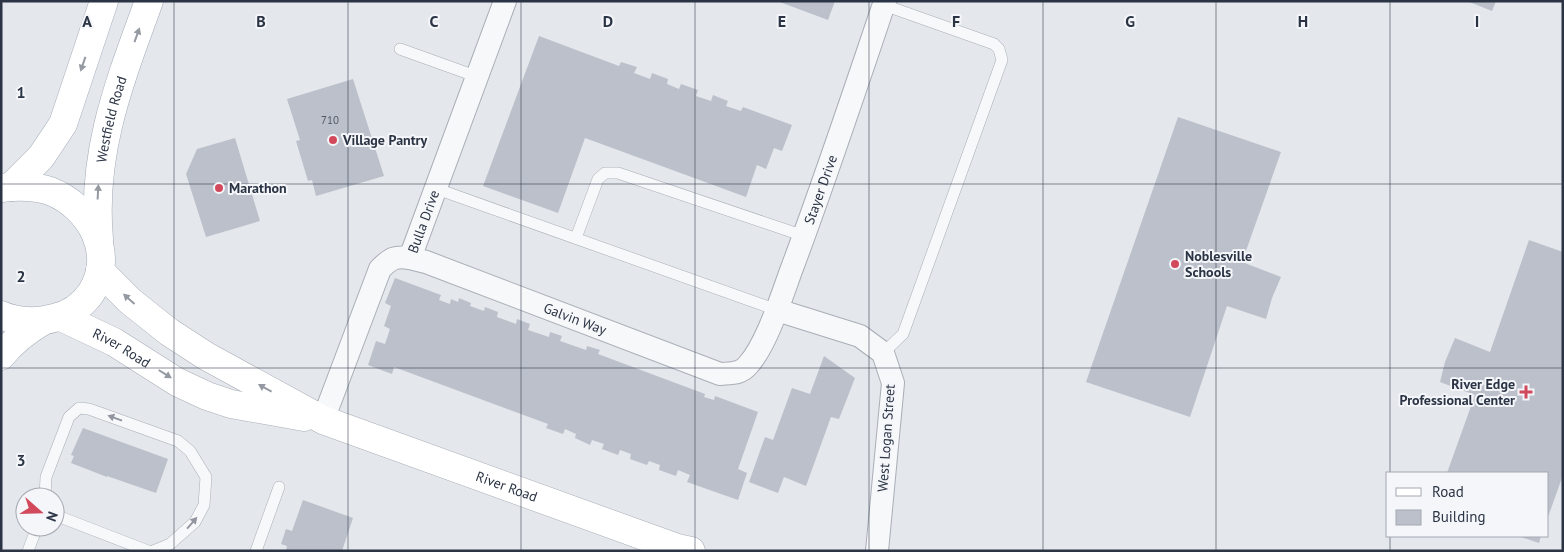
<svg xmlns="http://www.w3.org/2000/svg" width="1564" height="552" font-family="'PT Sans',sans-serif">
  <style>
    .building { fill: #bbc0ca }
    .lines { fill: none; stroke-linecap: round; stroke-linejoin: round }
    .lane-casing { stroke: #a9aeb7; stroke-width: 12 }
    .street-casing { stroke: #a9aeb7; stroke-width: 24 }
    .secondary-casing { stroke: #a9aeb7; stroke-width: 29 }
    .primary-casing { stroke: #a3abb8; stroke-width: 29 }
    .lane { stroke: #f7f8fa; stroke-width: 11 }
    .street { stroke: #f7f8fa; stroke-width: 22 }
    .secondary { stroke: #fff; stroke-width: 28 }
    .primary { stroke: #fff; stroke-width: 28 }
    .oneway { fill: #959aa2 }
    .oneway2 { fill: #9196a0 }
    .grid { fill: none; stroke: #2b3445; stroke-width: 1; stroke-opacity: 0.55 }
    .poi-dot { fill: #d1495b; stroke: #f4f6f9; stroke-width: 2 }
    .labels { text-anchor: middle; stroke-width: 4; stroke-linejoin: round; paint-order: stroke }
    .number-label { font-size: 11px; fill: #4f5766 }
    .street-label { font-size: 14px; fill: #2b3445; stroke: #f4f6f9 }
    .poi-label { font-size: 14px; font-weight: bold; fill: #2b3445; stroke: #f4f6f9; text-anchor: start }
    .grid-label { font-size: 16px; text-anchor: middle; font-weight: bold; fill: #2b3445; stroke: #f4f6f9; stroke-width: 4; stroke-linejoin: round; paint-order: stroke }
  </style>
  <rect width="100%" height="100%" fill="#e4e7ec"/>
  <g class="building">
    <path d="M777 1H835L828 20Z"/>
    <path d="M1467 1H1496L1492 11Z"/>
    <path d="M539 36 619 66 621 62 637 67 634 73 650 79 652 73 668 79 667 84 679 89 681 84 698 90 696 96 711 101 713 95 728 101 726 106 741 111 743 107 792 125 782 151 774 148 766 169 757 165 746 197 585 138 558 213 483 186Z"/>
    <path d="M353 79 384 176 316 196 312 180 308 181 296 141 300 140 287 99Z"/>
    <path d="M1178 117 1281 152 1242 262 1281 277 1272 298 1266 319 1227 306 1190 417 1086 382Z"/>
    <path d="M235 138 260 221 206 237 186 174 197 149Z"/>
    <path d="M1529 240 1563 252V475L1548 517V473H1447L1475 395 1440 382 1445 362 1455 338 1490 352Z"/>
    <path d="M395 278 441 295 439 300 450 304 451 299 458 302 459 298 471 303 470 306 484 311 485 307 498 312 497 317 516 324 517 319 530 324 528 330 549 337 550 332 562 336 560 341 586 350 587 346 600 350 598 354 705 394 704 397 714 400 715 396 758 412 738 469 747 473 738 500 687 482 690 475 678 470 676 476 659 470 660 465 649 461 647 465 630 459 631 454 620 450 618 455 602 449 604 444 592 440 590 445 575 438 576 434 565 429 563 434 546 428 548 424 394 367 392 374 368 365 376 341 385 344 390 329 384 326 391 306 385 303Z"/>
    <path d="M824 356 855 378 839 419 831 417 806 486 784 477 778 493 749 482 765 437 773 440 792 388 810 394Z"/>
    <path d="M83 428 168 459 156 493 107 476V477L71 463 74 456 71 455Z"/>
    <path d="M303 500 353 518 342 551H286L287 546 281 544 286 529 292 531Z"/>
    <path d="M1518 536H1541L1539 543Z"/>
  </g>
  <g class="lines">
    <g class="lane-casing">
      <g id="lane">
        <path d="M400 49 478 77"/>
        <path d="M437 189 777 310"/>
        <path d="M576 238 598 179 605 173H618L804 236"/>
        <path d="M883 353 903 334 1002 60 999 49 994 44 884 5"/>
        <path d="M45 497 46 477 69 417 79 408 89 409 178 441 190 451 206 477 204 505 195 522 170 544 153 551"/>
        <path d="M55 515 148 551"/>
        <path d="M28 551 37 527"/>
        <path d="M256 551 279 487"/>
      </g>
    </g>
    <g class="street-casing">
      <g id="street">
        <path id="s1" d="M410 258 426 262 720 374C731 373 741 374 748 365 767 344 782 295 792 268 825 180 855 90 885 1"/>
        <path d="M777 310 860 336 883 353 893 383 877 551"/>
        <path id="s2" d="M323 420 380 269C391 258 395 256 410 258L505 1"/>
      </g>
    </g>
    <g class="secondary-casing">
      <g id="secondary">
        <path id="s3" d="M100 271 130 301 169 332 206 356 323 420 677 548 691 551"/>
        <path id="s4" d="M61 317 114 342 177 382 207 396 231 404 304 417"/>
      </g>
    </g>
    <g class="primary-casing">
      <g id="primary">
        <path d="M11 187 41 157 63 124 104 1"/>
        <path d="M1 188C17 186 35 186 50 191 91 207 116 254 91 293 82 306 68 315 54 318 37 323 17 322 1 315"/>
        <path id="s5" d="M99 239C91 152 120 81 149 1"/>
        <path d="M1 356C13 341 26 331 43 321"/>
      </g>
    </g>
    <use href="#lane" class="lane"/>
    <use href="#street" class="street"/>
    <use href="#secondary" class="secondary"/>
    <use href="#primary" class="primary"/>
  </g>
  <defs><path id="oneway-solid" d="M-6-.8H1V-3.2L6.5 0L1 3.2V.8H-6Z" transform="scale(1.25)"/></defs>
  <g class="oneway">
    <use href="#oneway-solid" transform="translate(137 35) rotate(-70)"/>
    <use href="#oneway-solid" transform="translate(83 64) rotate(109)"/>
    <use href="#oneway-solid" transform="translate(98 192) rotate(-87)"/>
    <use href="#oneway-solid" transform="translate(129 299) rotate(-138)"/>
    <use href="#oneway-solid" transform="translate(165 374) rotate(32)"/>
    <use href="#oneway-solid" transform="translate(265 388) rotate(-151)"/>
  </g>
  <g class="oneway2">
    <use href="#oneway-solid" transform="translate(115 418) rotate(-160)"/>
    <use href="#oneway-solid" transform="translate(192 523) rotate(-49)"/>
  </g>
  <path class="grid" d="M174 1V551M348 1V551M521 1V551M695 1V551M869 1V551M1043 1V551M1216 1V551M1390 1V473M1 184H1563M1 368H1563M1390 536V551"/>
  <g class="poi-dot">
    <circle cx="333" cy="140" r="5"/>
    <circle cx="219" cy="188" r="5"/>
    <circle cx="1175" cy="264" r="5"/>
    <path d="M1523.5 384.5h5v5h5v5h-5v5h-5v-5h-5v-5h5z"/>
  </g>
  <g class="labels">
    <g class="number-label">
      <text x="330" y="124">710</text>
    </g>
    <g class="street-label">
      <text dy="5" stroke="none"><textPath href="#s5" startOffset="121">Westfield Road</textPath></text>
      <text dy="5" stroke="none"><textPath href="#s1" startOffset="552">Stayer Drive</textPath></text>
      <text dy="5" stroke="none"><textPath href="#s2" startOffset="234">Bulla Drive</textPath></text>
      <text dy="5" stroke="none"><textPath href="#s1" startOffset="176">Galvin Way</textPath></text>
      <text dy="5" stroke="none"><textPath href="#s4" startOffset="68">River Road</textPath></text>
      <text transform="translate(886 438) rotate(-86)" y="5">West Logan Street</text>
      <text dy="5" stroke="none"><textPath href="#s3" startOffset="465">River Road</textPath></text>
    </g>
    <g class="poi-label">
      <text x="343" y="145">Village Pantry</text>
      <text x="229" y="193">Marathon</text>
      <text x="1185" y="261">Noblesville<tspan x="1185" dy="16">Schools</tspan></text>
      <text x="1515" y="389" text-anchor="end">River Edge<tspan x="1515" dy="16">Professional Center</tspan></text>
    </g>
  </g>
  <g class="grid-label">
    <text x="87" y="27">A</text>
    <text x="261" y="27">B</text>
    <text x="434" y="27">C</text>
    <text x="608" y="27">D</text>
    <text x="782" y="27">E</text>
    <text x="956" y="27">F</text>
    <text x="1130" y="27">G</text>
    <text x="1303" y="27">H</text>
    <text x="1477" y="27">I</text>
    <text x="21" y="98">1</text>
    <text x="21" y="282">2</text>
    <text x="21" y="466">3</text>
  </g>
  <rect width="1564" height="552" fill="none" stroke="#2b3445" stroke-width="5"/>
  <rect x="1386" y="472" width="162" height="65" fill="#f4f6f9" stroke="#a4a8b1"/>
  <rect x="1396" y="488" width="25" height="8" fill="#ffffff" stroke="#a4a8b1"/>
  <text x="1432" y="497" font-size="15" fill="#2b3445">Road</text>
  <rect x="1396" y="510" width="25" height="15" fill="#bbc0ca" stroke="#a4a8b1"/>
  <text x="1432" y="522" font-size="15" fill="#2b3445">Building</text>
  <g transform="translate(40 512) rotate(110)"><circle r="24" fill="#f4f6f9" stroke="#a4a8b1"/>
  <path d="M0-4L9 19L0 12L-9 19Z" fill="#d1495b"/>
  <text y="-8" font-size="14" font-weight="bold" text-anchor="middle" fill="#2b3445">N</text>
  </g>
</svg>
